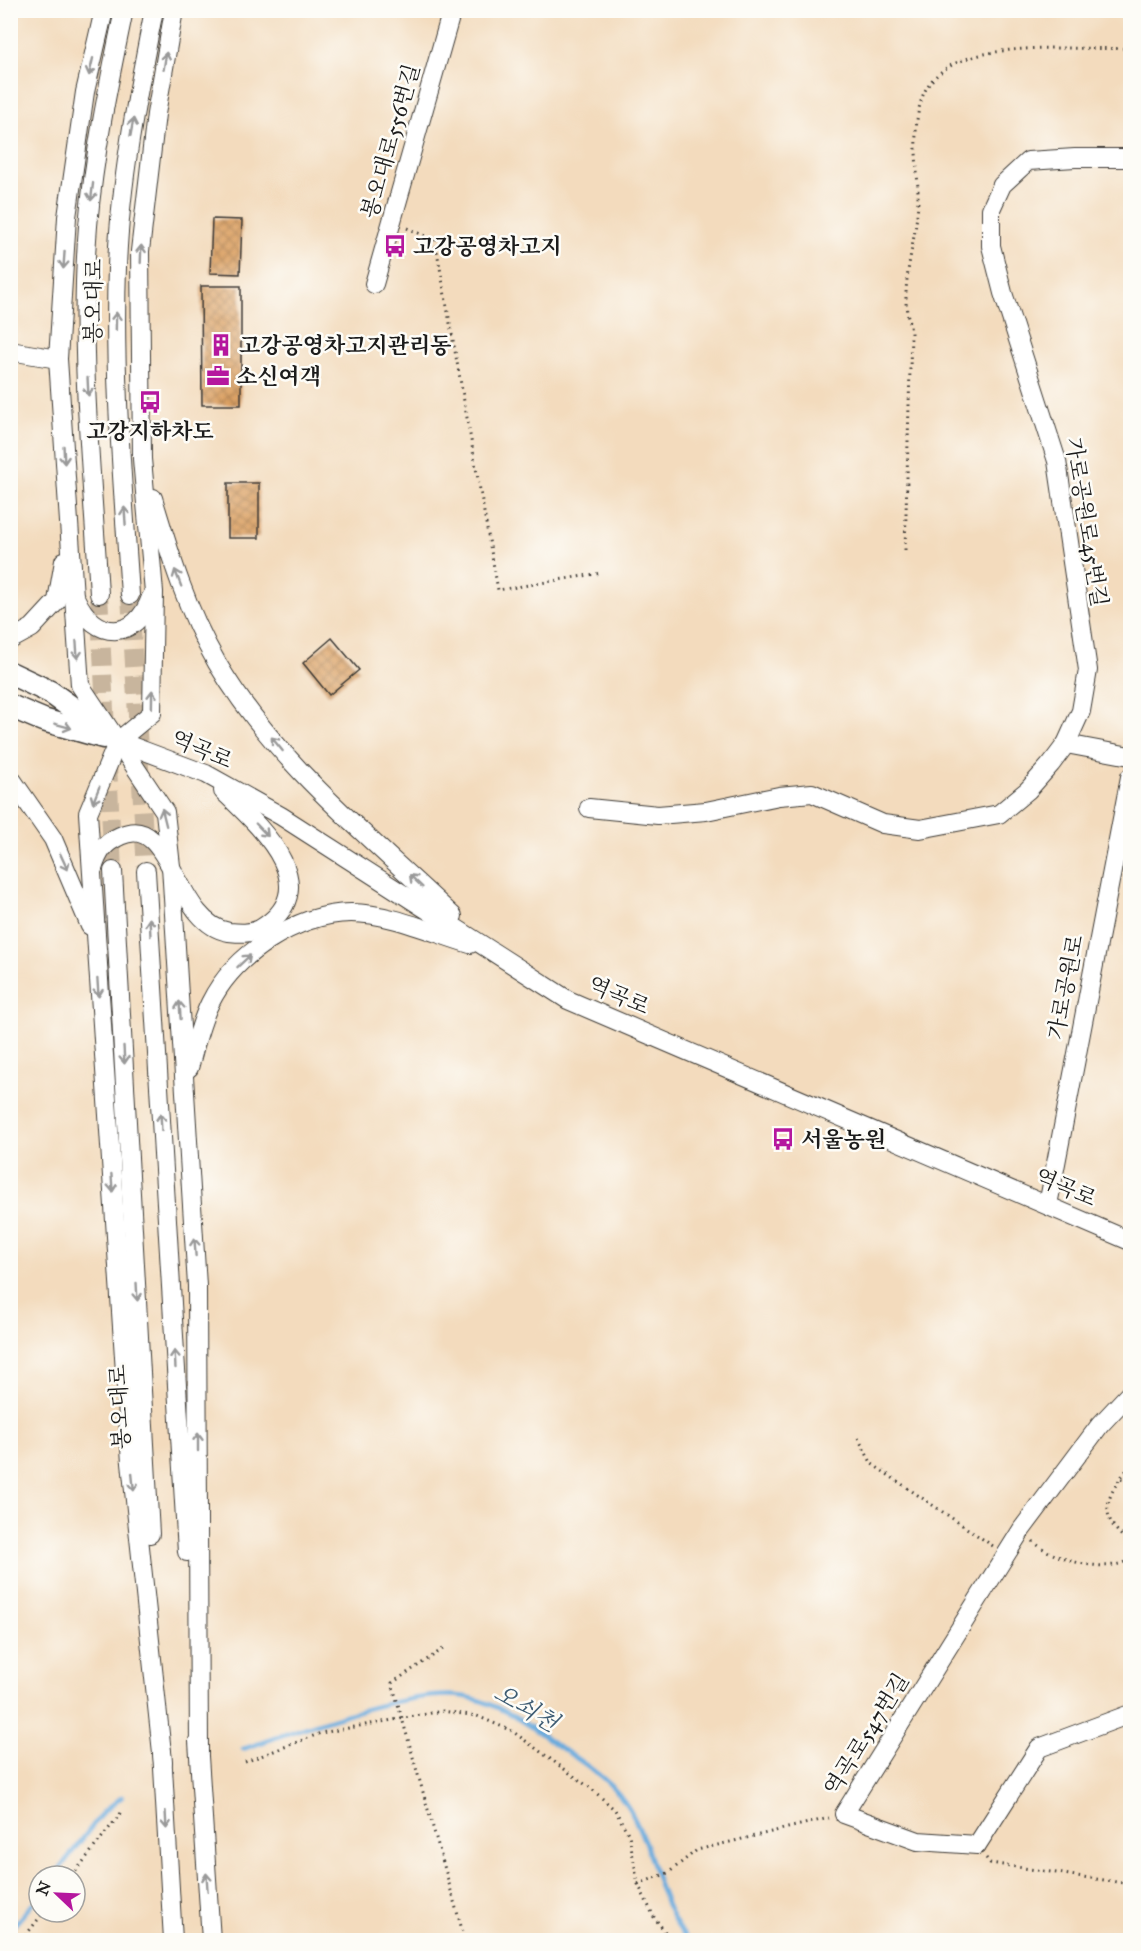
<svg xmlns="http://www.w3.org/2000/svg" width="1141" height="1951" font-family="'IM FELL Great Primer','Noto Serif KR',serif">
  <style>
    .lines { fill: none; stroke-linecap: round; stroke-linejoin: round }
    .stream { stroke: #68aadd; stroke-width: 4.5 }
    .building { fill: url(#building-cross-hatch) }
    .minor-tunnel { stroke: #c8b59d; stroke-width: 18; stroke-dasharray: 18 9; stroke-linecap: butt }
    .minor-casing { stroke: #3c3934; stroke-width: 20 }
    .major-casing { stroke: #3c3934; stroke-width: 25 }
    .path { stroke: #3c3934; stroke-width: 3; stroke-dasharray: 1.5 4.5; stroke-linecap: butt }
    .minor { stroke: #fff; stroke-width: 18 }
    .major { stroke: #fff; stroke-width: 22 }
    .oneway { stroke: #999 }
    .labels { text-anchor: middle; stroke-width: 5; stroke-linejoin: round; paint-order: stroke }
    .street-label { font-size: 22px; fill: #1c1c1c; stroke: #fdfcf7 }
    .poi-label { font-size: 22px; font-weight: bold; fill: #1c1c1c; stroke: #fdfcf7; text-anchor: start }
    .water-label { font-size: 24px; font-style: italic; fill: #3e5c73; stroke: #fdfcf7 }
  </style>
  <defs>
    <pattern id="building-cross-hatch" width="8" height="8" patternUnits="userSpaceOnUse" patternTransform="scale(1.5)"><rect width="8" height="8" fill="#da9e5f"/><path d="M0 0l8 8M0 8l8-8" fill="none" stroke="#b0804e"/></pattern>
  </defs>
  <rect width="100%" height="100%" fill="#fdfcf7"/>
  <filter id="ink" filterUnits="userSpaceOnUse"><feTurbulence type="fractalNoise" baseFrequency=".0167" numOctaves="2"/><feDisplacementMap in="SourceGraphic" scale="12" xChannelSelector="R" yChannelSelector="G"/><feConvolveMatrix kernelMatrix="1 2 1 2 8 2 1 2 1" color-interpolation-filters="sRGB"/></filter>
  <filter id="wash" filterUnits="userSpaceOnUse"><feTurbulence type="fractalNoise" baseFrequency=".008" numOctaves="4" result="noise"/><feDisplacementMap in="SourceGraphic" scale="24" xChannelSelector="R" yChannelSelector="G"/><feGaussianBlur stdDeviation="1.35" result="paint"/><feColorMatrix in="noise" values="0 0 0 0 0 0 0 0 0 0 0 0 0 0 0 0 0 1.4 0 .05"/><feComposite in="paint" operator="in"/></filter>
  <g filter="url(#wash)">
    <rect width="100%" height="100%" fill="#f3dbbd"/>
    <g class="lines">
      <g class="stream">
        <path d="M243 1749C299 1730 410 1687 467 1697 500 1704 528 1725 555 1744 580 1761 606 1776 624 1801 654 1844 655 1902 688 1940"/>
        <path d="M54 1876 103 1812 122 1797"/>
        <path d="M10 1930 39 1896"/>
      </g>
    </g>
    <g id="blocks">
      <g class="building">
        <path d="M212 219 242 220 240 274 210 273Z"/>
        <path d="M201 286H241V405H202Z"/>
        <rect x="228" y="483" width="31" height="55"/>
        <path d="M332 638 359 670 329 695 303 663Z"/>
      </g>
    </g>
  </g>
  <g filter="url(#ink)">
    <use href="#blocks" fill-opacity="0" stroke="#3c3934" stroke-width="1.5"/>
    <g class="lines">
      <g class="minor-tunnel">
        <path d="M99 594 106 730"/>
        <path d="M130 595 146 871"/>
        <path d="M108 764 113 871"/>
      </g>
      <g class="minor-casing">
        <g id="minor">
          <path d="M104 10 85 92 67 217 58 359 80 685 165 812 171 866 197 1286 199 1752"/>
          <path d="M374 284 452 10"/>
          <path d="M10 351 58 359"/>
          <path d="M153 498C170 555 187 611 217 663 275 762 371 838 453 916"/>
          <path d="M99 594C92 473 78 347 88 226 94 153 109 82 124 10"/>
          <path d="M130 595C123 486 113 377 117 267 120 181 137 96 154 10"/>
          <path d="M76 599C95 641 136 641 151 597"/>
          <path d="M10 640 32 628 57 601 64 561"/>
          <path d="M118 741 206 774 281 816 568 1000 1130 1241"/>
          <path d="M1066 744 1130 756"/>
          <path d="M10 777 53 839 90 926"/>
          <path d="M589 808 658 815 706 811 779 796 812 793 883 824 920 829 999 814 1028 790 1051 764 1066 744 1081 711 1088 670 1057 461 1003 293 991 246V209L1002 185 1028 161 1075 158H1130"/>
          <path d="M93 869C98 852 104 843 120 836 172 811 174 924 229 932 239 933 250 934 260 929 329 887 258 825 223 791"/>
          <path d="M113 871 150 1534"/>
          <path d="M146 871 187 1552"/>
          <path d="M189 1068C195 1046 200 1023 210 1003 234 954 296 914 351 913 390 913 433 933 470 944"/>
          <path d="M1048 1205 1130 777"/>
          <path d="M1130 1393 1100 1425 1022 1529 844 1814 918 1841 977 1845 1039 1748 1130 1714"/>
          <path d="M198 1741 211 1940"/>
          <path d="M162 1751 173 1940"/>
          <path d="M163 1762 131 1463 88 813 118 741 152 713 154 592 142 459 140 251 156 114 174 10"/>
        </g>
      </g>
      <g class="major-casing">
        <g id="major">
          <path d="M10 673 50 692 118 741"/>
          <path d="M10 706 43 720 103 737"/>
        </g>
      </g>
      <g class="path">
        <path d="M407 228 435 240 498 590 601 573"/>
        <path d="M905 550 911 333C910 323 906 312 906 301 905 267 918 232 918 197 918 164 911 130 922 98 944 32 1076 52 1130 48"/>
        <path d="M858 1438 872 1464 993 1546"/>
        <path d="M1130 1466C1115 1484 1098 1507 1115 1528 1120 1535 1126 1539 1130 1546"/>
        <path d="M1121 1479 1130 1480"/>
        <path d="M1033 1541C1052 1560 1108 1575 1130 1559"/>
        <path d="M1130 1612 1128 1622 1130 1642"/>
        <path d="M443 1649 392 1683 465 1940"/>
        <path d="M245 1762 321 1733 443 1711 477 1716 512 1731 593 1790 615 1810 629 1835 638 1884 654 1917 671 1940"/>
        <path d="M986 1858 990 1863 1130 1884"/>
        <path d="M72 1876 121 1813"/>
        <path d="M638 1884 668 1873 697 1850 829 1818"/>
        <path d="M22 1940 44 1912"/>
      </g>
      <use href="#minor" class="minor"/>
      <use href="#major" class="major"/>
    </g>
    <defs><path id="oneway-shaft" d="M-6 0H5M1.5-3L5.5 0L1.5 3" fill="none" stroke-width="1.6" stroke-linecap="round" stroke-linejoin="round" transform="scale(1.5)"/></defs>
    <g class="oneway">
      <use href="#oneway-shaft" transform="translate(165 61) rotate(-81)"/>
      <use href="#oneway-shaft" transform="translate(91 67) rotate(103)"/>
      <use href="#oneway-shaft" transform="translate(132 127) rotate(-80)"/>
      <use href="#oneway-shaft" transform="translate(92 192) rotate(97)"/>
      <use href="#oneway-shaft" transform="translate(141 254) rotate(-88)"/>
      <use href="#oneway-shaft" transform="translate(64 260) rotate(94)"/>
      <use href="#oneway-shaft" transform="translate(116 321) rotate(-89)"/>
      <use href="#oneway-shaft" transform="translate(88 387) rotate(87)"/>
      <use href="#oneway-shaft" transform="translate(64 455) rotate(87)"/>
      <use href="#oneway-shaft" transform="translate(125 516) rotate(-94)"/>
      <use href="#oneway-shaft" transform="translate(178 578) rotate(-111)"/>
      <use href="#oneway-shaft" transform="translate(77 650) rotate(86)"/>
      <use href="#oneway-shaft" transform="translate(152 699) rotate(-89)"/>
      <use href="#oneway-shaft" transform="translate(63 726) rotate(15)"/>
      <use href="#oneway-shaft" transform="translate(277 744) rotate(-129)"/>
      <use href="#oneway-shaft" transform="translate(96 795) rotate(112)"/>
      <use href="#oneway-shaft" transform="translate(164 817) rotate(-104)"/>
      <use href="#oneway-shaft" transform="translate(262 830) rotate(46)"/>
      <use href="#oneway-shaft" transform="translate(64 862) rotate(65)"/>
      <use href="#oneway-shaft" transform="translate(416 881) rotate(-136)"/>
      <use href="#oneway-shaft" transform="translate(150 927) rotate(-93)"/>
      <use href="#oneway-shaft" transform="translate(244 961) rotate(-43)"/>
      <use href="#oneway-shaft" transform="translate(98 988) rotate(86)"/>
      <use href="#oneway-shaft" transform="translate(180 1010) rotate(-94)"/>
      <use href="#oneway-shaft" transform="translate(124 1055) rotate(87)"/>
      <use href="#oneway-shaft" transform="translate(161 1122) rotate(-93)"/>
      <use href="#oneway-shaft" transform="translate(112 1183) rotate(86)"/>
      <use href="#oneway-shaft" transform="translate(195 1247) rotate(-94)"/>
      <use href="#oneway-shaft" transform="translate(137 1292) rotate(87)"/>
      <use href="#oneway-shaft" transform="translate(175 1359) rotate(-93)"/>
      <use href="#oneway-shaft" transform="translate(198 1442) rotate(-90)"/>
      <use href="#oneway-shaft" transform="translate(133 1482) rotate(84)"/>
      <use href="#oneway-shaft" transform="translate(166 1820) rotate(87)"/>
      <use href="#oneway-shaft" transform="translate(207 1882) rotate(-94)"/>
    </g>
  </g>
  <defs>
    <g id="bus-bare" transform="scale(1.8)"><path d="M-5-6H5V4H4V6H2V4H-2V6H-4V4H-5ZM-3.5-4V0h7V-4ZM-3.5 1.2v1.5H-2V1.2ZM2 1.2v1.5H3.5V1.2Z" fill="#b5179e" stroke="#fdfcf7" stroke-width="2.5" paint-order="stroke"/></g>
    <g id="building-bare" transform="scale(1.8)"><path d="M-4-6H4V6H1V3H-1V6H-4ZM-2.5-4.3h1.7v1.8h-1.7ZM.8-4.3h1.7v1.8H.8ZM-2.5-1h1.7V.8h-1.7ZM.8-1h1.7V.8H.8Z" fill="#b5179e" stroke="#fdfcf7" stroke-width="2.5" paint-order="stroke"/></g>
    <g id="office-bare" transform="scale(1.8)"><path d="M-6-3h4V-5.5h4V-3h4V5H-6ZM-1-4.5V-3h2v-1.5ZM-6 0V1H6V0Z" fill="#b5179e" stroke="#fdfcf7" stroke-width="2.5" paint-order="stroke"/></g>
  </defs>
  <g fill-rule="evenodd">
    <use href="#bus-bare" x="395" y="246"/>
    <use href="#building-bare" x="221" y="345"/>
    <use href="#office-bare" x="218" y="376"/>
    <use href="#bus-bare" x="150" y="402"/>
    <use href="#bus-bare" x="783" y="1139"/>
  </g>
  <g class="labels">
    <g class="street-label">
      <text transform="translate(390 141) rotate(-74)" y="8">봉오대로556번길</text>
      <text transform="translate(93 301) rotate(-89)" y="8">봉오대로</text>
      <text transform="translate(1087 522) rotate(81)" y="8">가로공원로45번길</text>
      <text transform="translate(202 749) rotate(23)" y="8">역곡로</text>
      <text transform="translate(1065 987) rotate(-79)" y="8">가로공원로</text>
      <text transform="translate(619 995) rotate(23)" y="8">역곡로</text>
      <text transform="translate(1066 1187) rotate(23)" y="8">역곡로</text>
      <text transform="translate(119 1407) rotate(-93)" y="8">봉오대로</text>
      <text transform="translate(866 1734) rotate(-58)" y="8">역곡로547번길</text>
    </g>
    <g class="poi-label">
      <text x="413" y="254">고강공영차고지</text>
      <text x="239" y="353">고강공영차고지관리동</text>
      <text x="236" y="384">소신여객</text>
      <text x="150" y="439" text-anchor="middle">고강지하차도</text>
      <text x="801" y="1147">서울농원</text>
    </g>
    <g class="water-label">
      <text transform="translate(526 1708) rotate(30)" y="8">오쇠천</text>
    </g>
  </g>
  <rect width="1141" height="1951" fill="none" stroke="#fdfcf7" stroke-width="36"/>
  <g transform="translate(57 1894) rotate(293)"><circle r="28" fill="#fdfcf7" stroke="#a3a29f" stroke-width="1.5"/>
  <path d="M0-4.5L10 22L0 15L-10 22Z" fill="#b5179e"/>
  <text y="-9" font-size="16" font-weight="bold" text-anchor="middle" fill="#1c1c1c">N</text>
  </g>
</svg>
